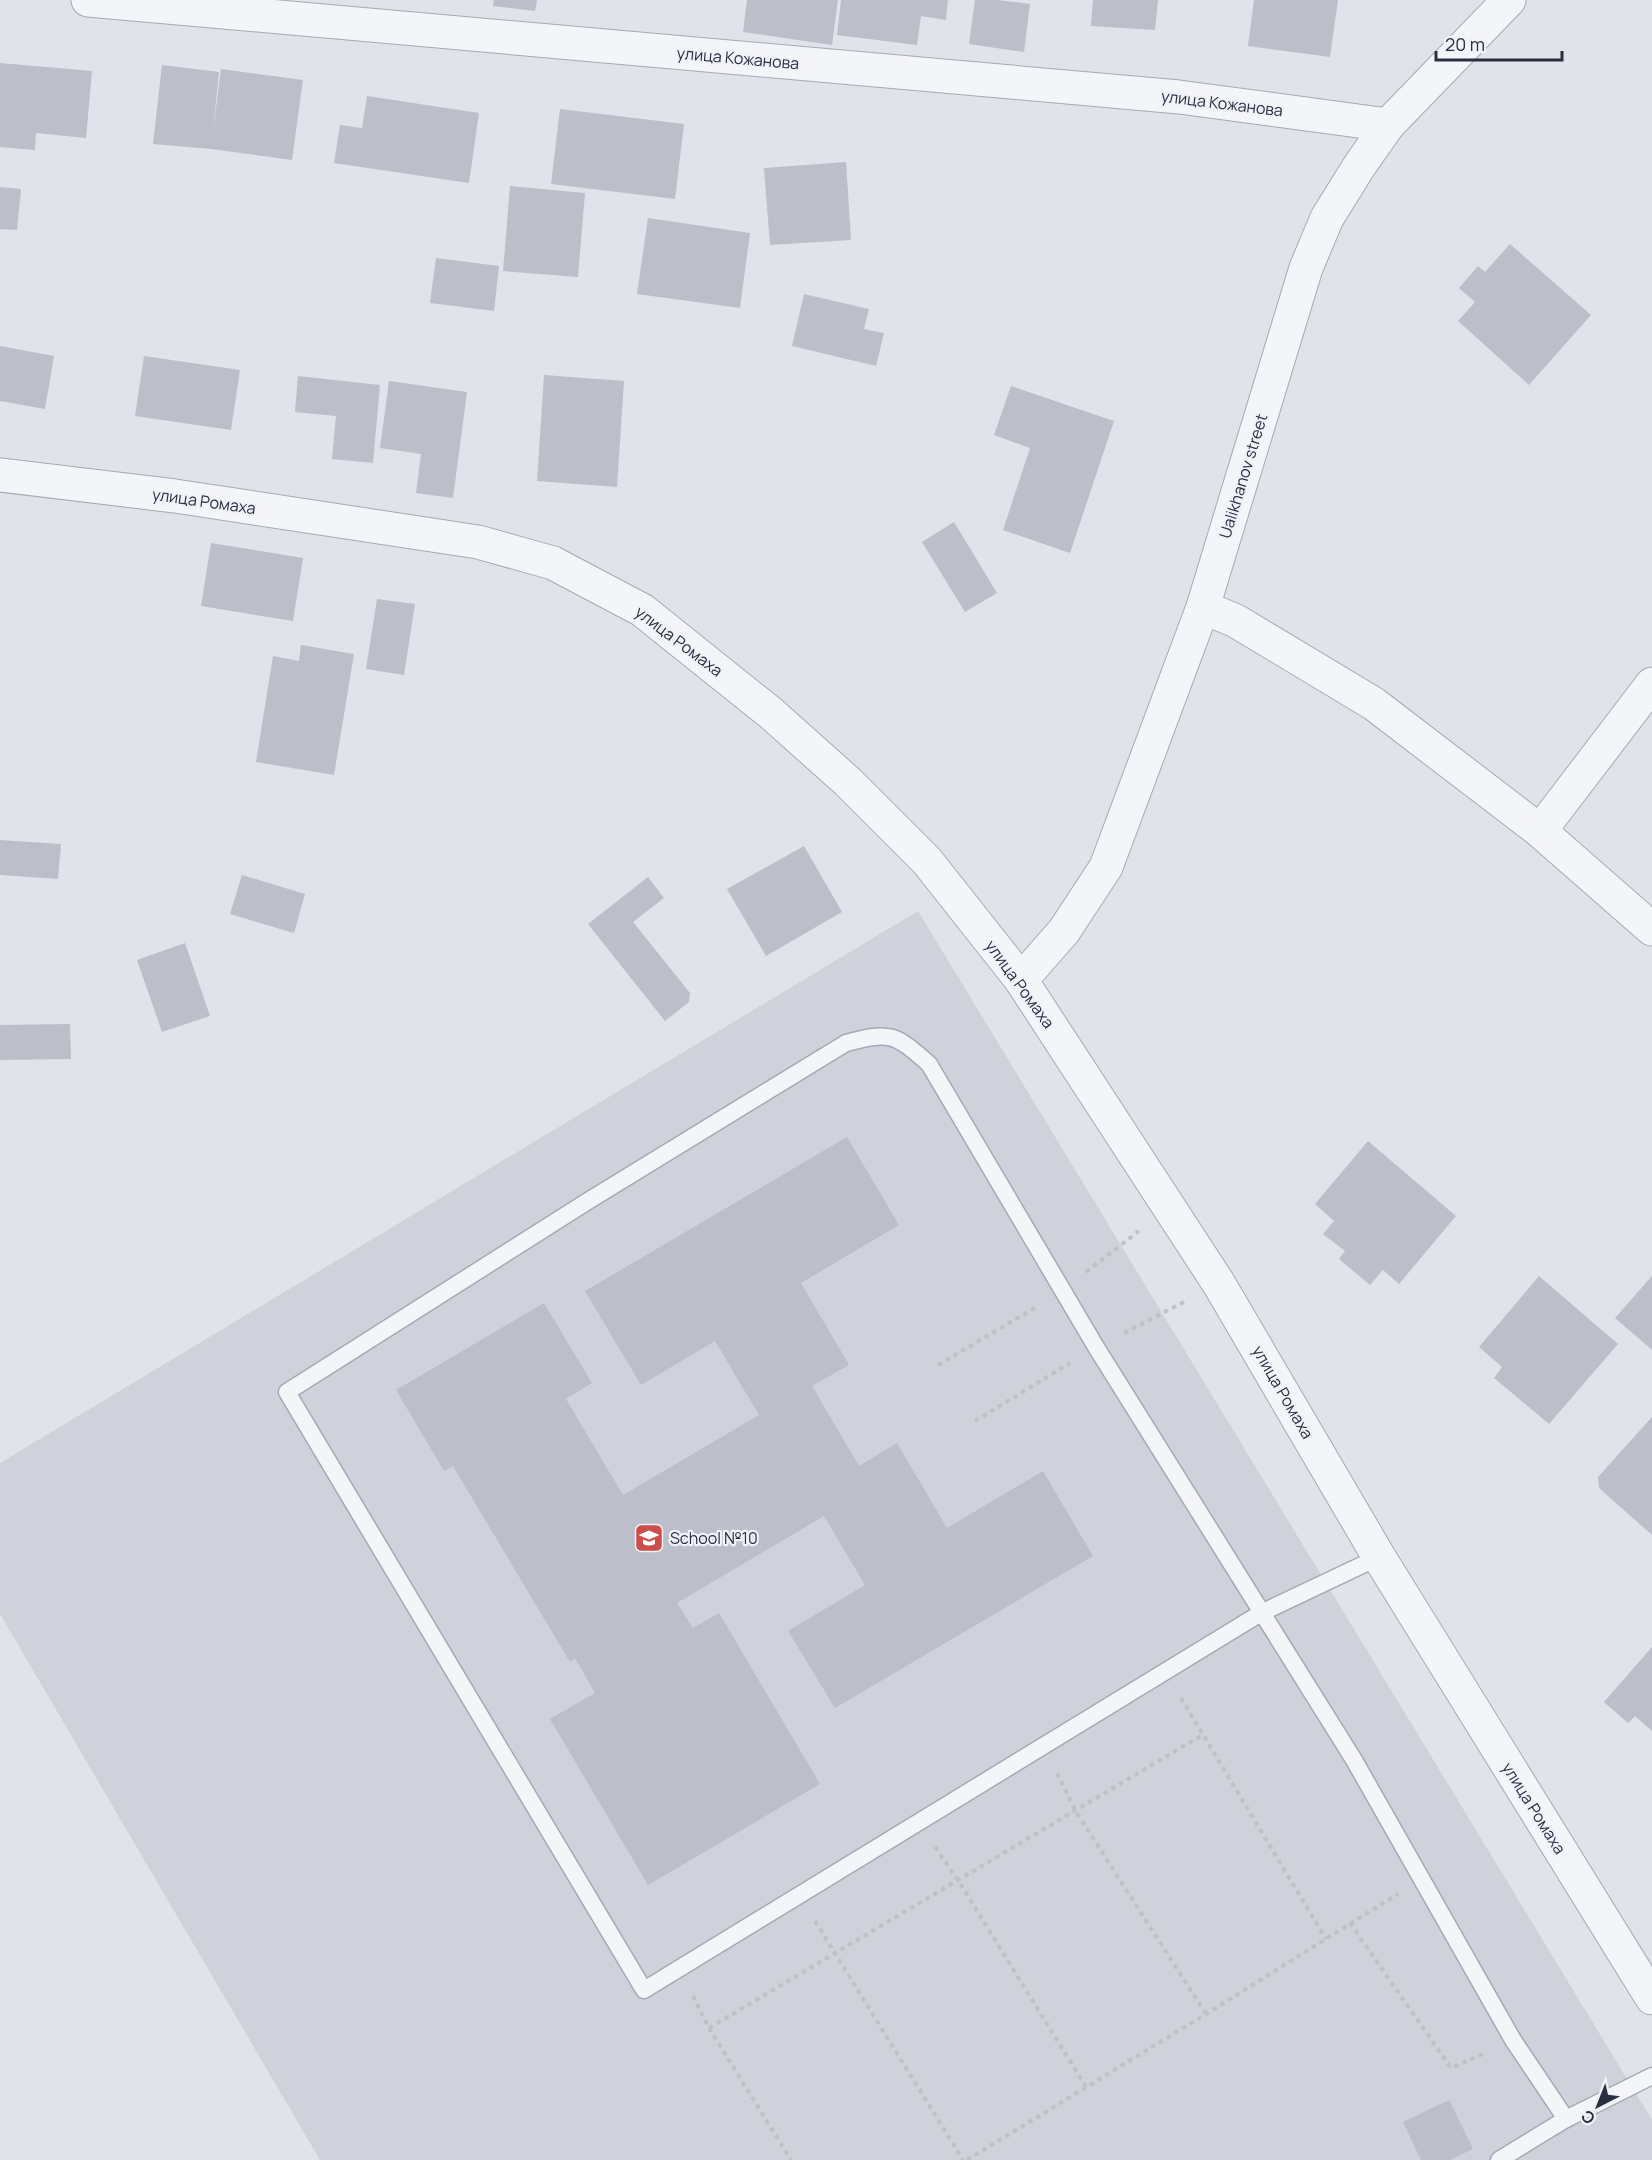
<svg xmlns="http://www.w3.org/2000/svg" width="1652" height="2160" font-family="Manrope,sans-serif">
  <style>
    .built { fill: #cfd2db }
    .building { fill: #bcbec9 }
    .lines { fill: none; stroke-linecap: round; stroke-linejoin: round }
    .service-casing { stroke: #a6a9b4; stroke-width: 19 }
    .minor-casing { stroke: #a6a9b4; stroke-width: 35 }
    .path { stroke: #bfc1c8; stroke-width: 4; stroke-dasharray: 4.5 4.5; stroke-linecap: butt }
    .service { stroke: #f4f5f8; stroke-width: 16 }
    .minor { stroke: #f4f5f8; stroke-width: 33 }
    .labels { text-anchor: middle; stroke-width: 4.5; stroke-linejoin: round; paint-order: stroke }
    .street-label { font-size: 16px; fill: #2a2e41; stroke: #f1f2f7 }
    .poi-label { font-size: 16px; fill: #2a2e41; stroke: #f1f2f7; text-anchor: start }
  </style>
  <rect width="100%" height="100%" fill="#e1e3ea"/>
  <path class="built" d="M918 911 1652 2120V2160H320L0 1614V1463Z"/>
  <g class="building">
    <path d="M494 0H537L535 11 493 6Z"/>
    <path d="M747 0H838L832 45 743 32Z"/>
    <path d="M841 0H948L946 20 921 16 917 45 837 35Z"/>
    <path d="M975 0H997L1030 4 1024 52 969 44Z"/>
    <path d="M1093 0H1158L1155 30 1091 26Z"/>
    <path d="M1254 0H1338L1330 57 1248 46Z"/>
    <path d="M0 63 92 71 86 138 36 133 35 150 0 147Z"/>
    <path d="M162 65 219 72 213 131 221 69 303 80 292 160 211 149 153 144Z"/>
    <path d="M367 96 479 113 469 183 334 163 340 125 362 128Z"/>
    <path d="M560 109 684 124 675 199 551 184Z"/>
    <path d="M846 162 851 240 770 245 764 168Z"/>
    <path d="M510 186 585 193 578 277 503 271Z"/>
    <path d="M0 187 21 189 17 230 0 229Z"/>
    <path d="M648 218 750 233 740 308 637 294Z"/>
    <path d="M1510 244 1591 315 1529 385 1458 321 1475 302 1459 288 1478 266 1485 272Z"/>
    <path d="M436 258 499 266 494 311 430 303Z"/>
    <path d="M804 294 869 309 864 329 884 333 876 366 792 346Z"/>
    <path d="M0 346 54 356 45 409 0 401Z"/>
    <path d="M144 356 240 370 231 430 135 416Z"/>
    <path d="M544 375 624 381 617 487 537 481Z"/>
    <path d="M298 376 380 385 373 463 332 459 336 416 295 412Z"/>
    <path d="M389 381 467 392 453 498 416 493 421 454 380 448Z"/>
    <path d="M1011 386 1114 421 1070 553 1003 530 1030 448 994 435Z"/>
    <path d="M954 522 997 593 965 612 922 542Z"/>
    <path d="M211 543 303 558 293 621 201 606Z"/>
    <path d="M377 599 415 604 404 675 366 669Z"/>
    <path d="M301 645 354 654 334 775 256 762 273 656 299 661Z"/>
    <path d="M0 840 61 844 58 879 0 875Z"/>
    <path d="M804 846 842 912 766 956 727 889Z"/>
    <path d="M242 875 305 894 294 933 230 914Z"/>
    <path d="M648 877 664 898 633 922 690 993 689 1002 665 1021 588 924Z"/>
    <path d="M185 943 210 1016 162 1032 137 960Z"/>
    <path d="M70 1024 71 1059 0 1060V1025Z"/>
    <path d="M847 1137 899 1225 801 1283 849 1365 812 1386 859 1466 897 1443 947 1528 1043 1471 1093 1556 835 1708 788 1631 865 1585 824 1516 677 1603 693 1628 719 1613 820 1784 648 1885 550 1719 595 1693 575 1658 570 1662 453 1466 444 1471 396 1390 544 1303 592 1383 566 1399 623 1495 759 1415 715 1341 641 1385 585 1291Z"/>
    <path d="M1368 1141 1456 1216 1399 1284 1383 1270 1370 1285 1339 1259 1345 1251 1323 1234 1334 1221 1315 1204Z"/>
    <path d="M1539 1276 1618 1344 1549 1424 1494 1378 1502 1367 1479 1347Z"/>
    <path d="M1652 1276V1350L1615 1318Z"/>
    <path d="M1652 1417V1535L1599 1488 1598 1477Z"/>
    <path d="M1652 1647V1731L1635 1716 1628 1723 1604 1702Z"/>
    <path d="M1449 2100 1473 2149 1450 2160H1421L1403 2122Z"/>
  </g>
  <g class="lines">
    <g class="service-casing">
      <g id="service">
        <path d="M1379 1557 1261 1613 644 1990 287 1392 588 1201 846 1043C891 1031 895 1034 929 1064L1096 1347 1354 1760 1513 2040 1566 2119"/>
        <path d="M1499 2160 1566 2119 1652 2076"/>
      </g>
    </g>
    <g class="minor-casing">
      <g id="minor">
        <path d="M88 0 1179 97 1388 125"/>
        <path d="M0 475 175 496 478 542 553 563 642 610 772 714 848 782 927 861 1021 980 1219 1284 1379 1557 1652 1998"/>
        <path d="M1203 607 1236 621 1374 704 1540 831 1652 929"/>
        <path d="M1540 831 1652 684"/>
        <path d="M1021 980 1064 931 1106 867 1203 607 1306 268 1327 218 1358 168 1388 125 1509 0"/>
      </g>
    </g>
    <g class="path">
      <path d="M1086 1272 1139 1231"/>
      <path d="M1124 1333 1184 1302"/>
      <path d="M938 1365 1038 1306"/>
      <path d="M975 1421 1070 1363"/>
      <path d="M1181 1698 1326 1939"/>
      <path d="M1057 1773 1075 1810 1206 2014"/>
      <path d="M935 1847 958 1880 1086 2087"/>
      <path d="M815 1921 963 2160"/>
      <path d="M1350 1923 1451 2068 1485 2053"/>
      <path d="M693 1996 709 2028 791 2160"/>
      <path d="M709 2028 1204 1734"/>
      <path d="M967 2160 1206 2014 1398 1894"/>
    </g>
    <use href="#service" class="service"/>
    <use href="#minor" class="minor"/>
  </g>
  <defs>
    <g id="school-square" transform="scale(1.5)"><rect x="-9" y="-9" width="18" height="18" rx="4" fill="#cb4e4a" stroke="#f1f2f7"/><path d="M0-5L7-2L0 1L-7-2ZM-4 1L0 2.5L4 1V4Q0 6-4 4Z" fill="#fff"/></g>
  </defs>
  <g fill-rule="evenodd">
    <use href="#school-square" x="649" y="1538"/>
  </g>
  <g class="labels">
    <g class="street-label">
      <text transform="translate(738 58) rotate(5)" y="6">улица Кожанова</text>
      <text transform="translate(1222 103) rotate(7)" y="6">улица Кожанова</text>
      <text transform="translate(1243 476) rotate(-73)" y="6">Ualikhanov street</text>
      <text transform="translate(204 501) rotate(8)" y="6">улица Ромаха</text>
      <text transform="translate(679 641) rotate(37)" y="6">улица Ромаха</text>
      <text transform="translate(1020 984) rotate(54)" y="6">улица Ромаха</text>
      <text transform="translate(1283 1392) rotate(60)" y="6">улица Ромаха</text>
      <text transform="translate(1534 1808) rotate(58)" y="6">улица Ромаха</text>
    </g>
    <g class="poi-label">
      <text x="670" y="1544">School №10</text>
    </g>
  </g>
  <g transform="translate(1598 2106) rotate(222)" stroke="#f1f2f7" stroke-width="4.5" paint-order="stroke">
  <path d="M0-4.5L10 22L0 15L-10 22Z" fill="#2a2e41"/>
  <text y="-9" font-size="16" font-weight="bold" text-anchor="middle" fill="#2a2e41">С</text>
  </g>
  <path d="M1436 51v9h126v-9" fill="none" stroke="#2a2e41" stroke-width="3"/>
  <text x="1445" y="51" font-size="18" fill="#2a2e41" stroke="#f1f2f7" stroke-width="4.5" paint-order="stroke">20 m</text>
</svg>
